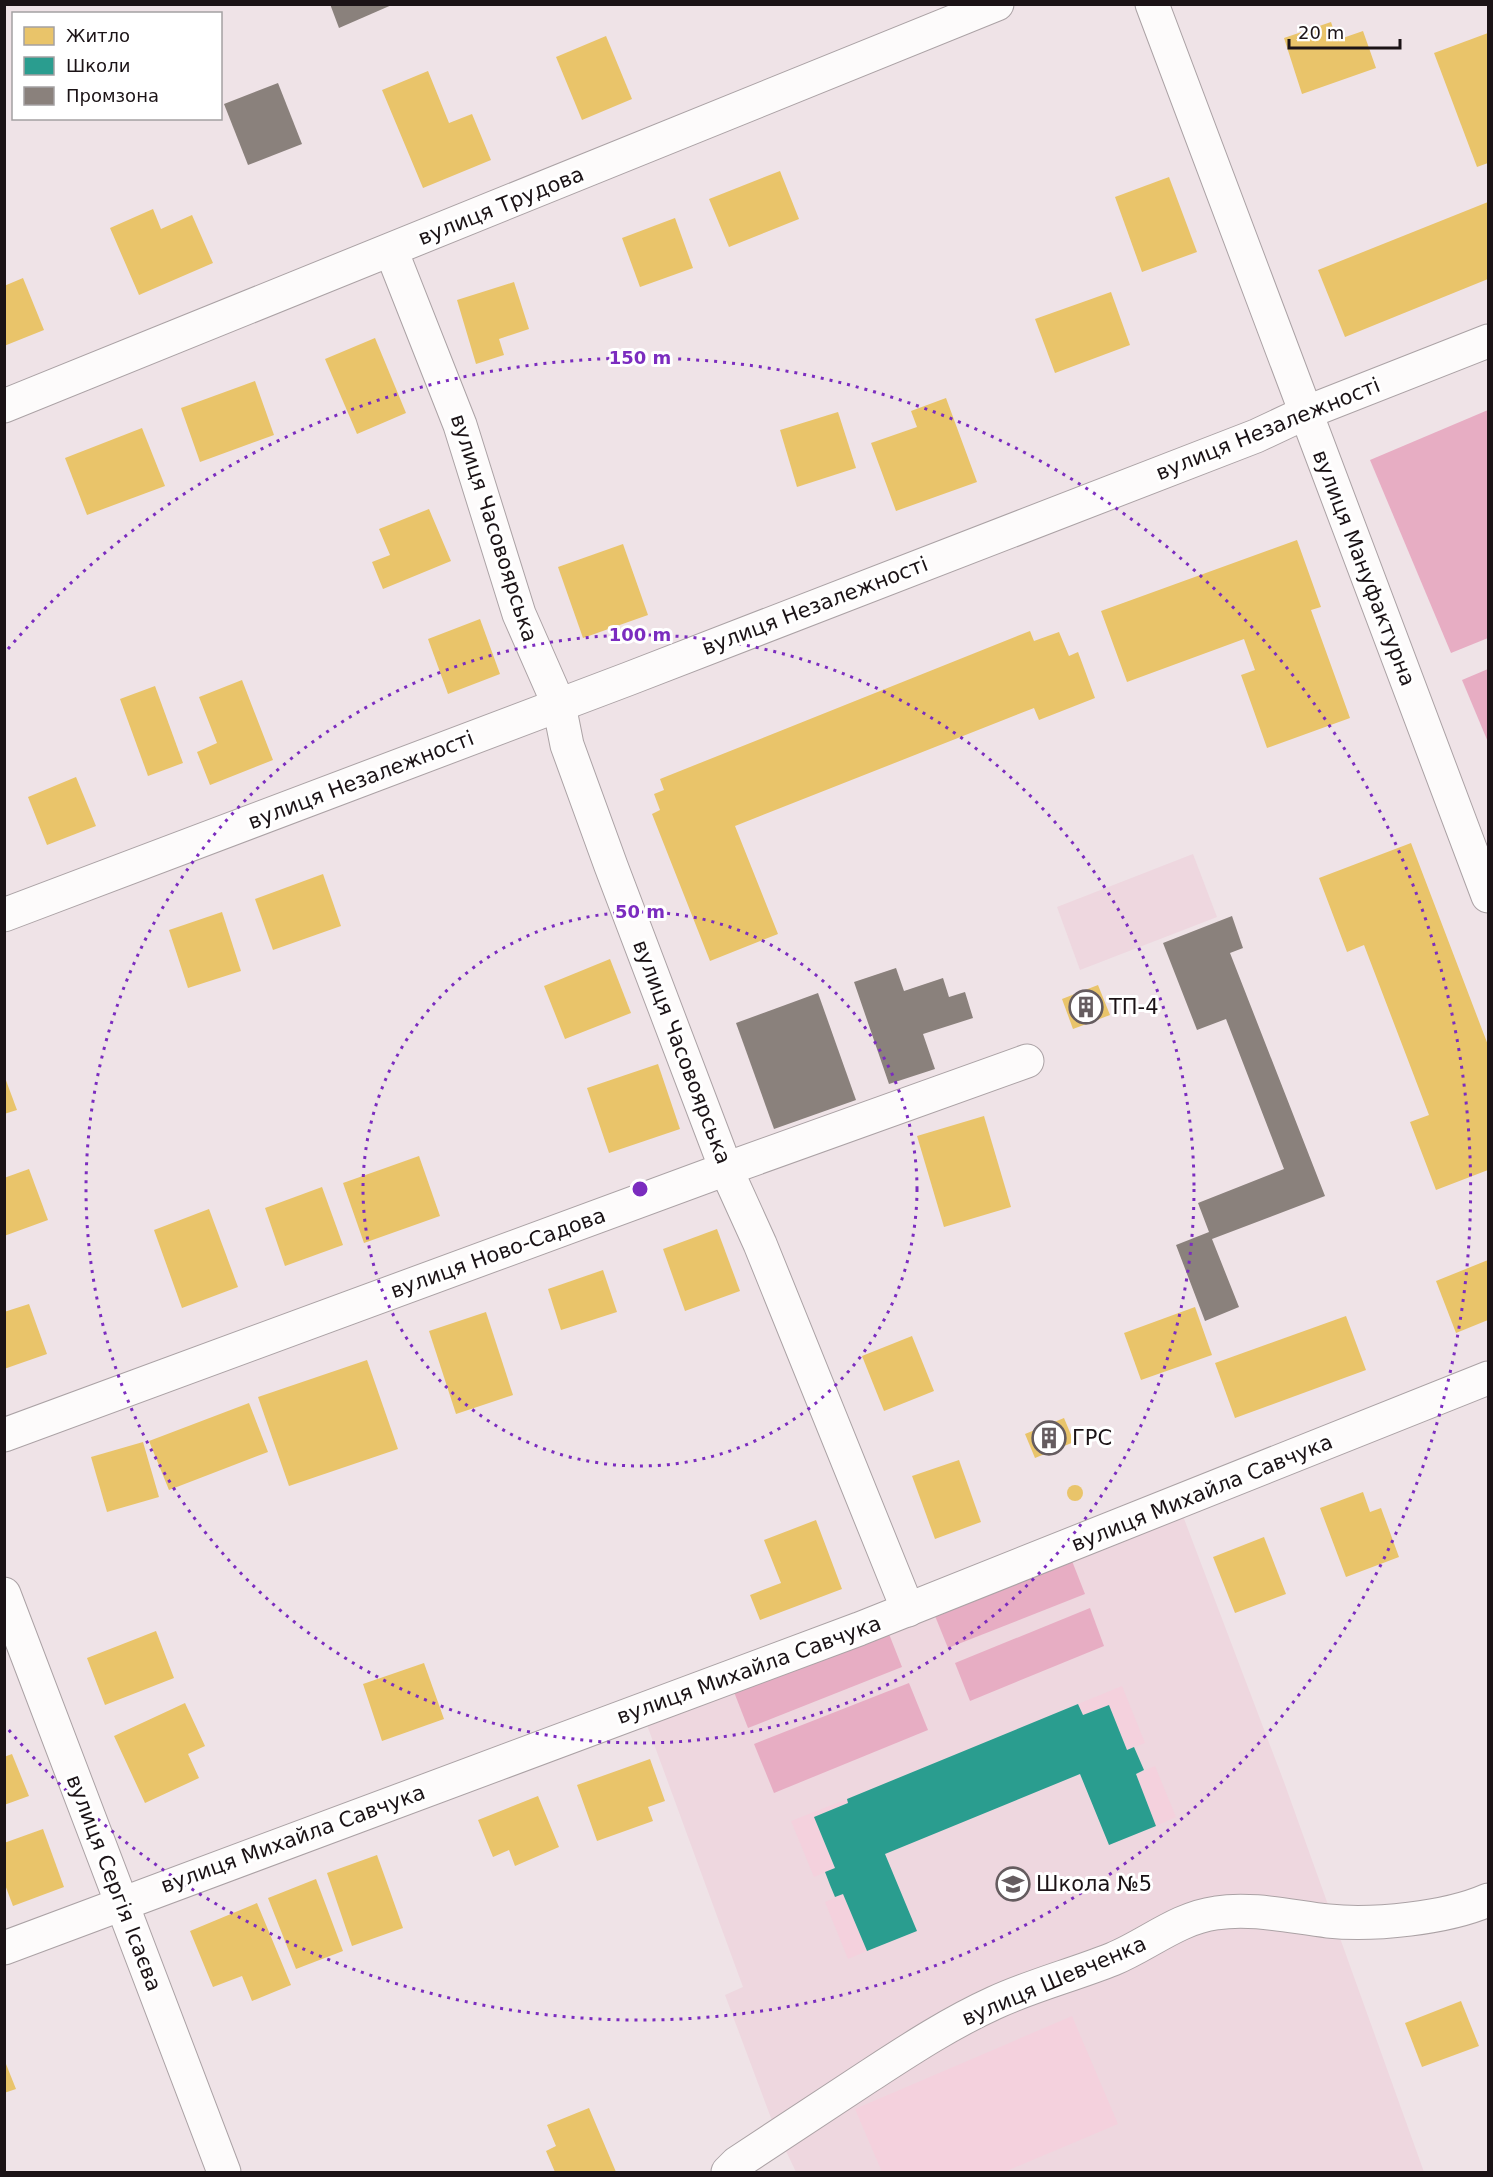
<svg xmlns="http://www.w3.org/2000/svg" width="1493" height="2177" font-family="'DejaVu Sans',sans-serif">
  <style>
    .built { fill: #eed7df }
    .green { fill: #f4d1dd }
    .forest { fill: #e7adc3 }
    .homes { fill: #e9c46a }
    .schools { fill: #2a9d8f }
    .industry { fill: #8a817c }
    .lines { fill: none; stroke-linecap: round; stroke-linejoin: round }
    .minor-casing { stroke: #aba2a5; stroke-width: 35 }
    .minor { stroke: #fdfbfb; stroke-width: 33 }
    .ring { fill: none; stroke: #7b2cbf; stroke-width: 3; stroke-dasharray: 3 6 }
    .labels { text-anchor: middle; stroke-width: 6; stroke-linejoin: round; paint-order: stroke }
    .street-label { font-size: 21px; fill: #1b1316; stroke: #fff }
    .poi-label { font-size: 21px; fill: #1b1316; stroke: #fff; text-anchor: start }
    .centre { fill: #7b2cbf; stroke: #fff; stroke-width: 3 }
    .ring-label { font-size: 18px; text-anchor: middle; font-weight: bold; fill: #7b2cbf; stroke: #fff; stroke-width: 6; stroke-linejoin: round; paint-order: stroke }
  </style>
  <rect width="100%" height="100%" fill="#efe3e7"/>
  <g class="built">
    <path d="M1193 854 1217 917 1080 970 1057 907Z"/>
    <path d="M1183 1516 1284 1782 1424 2172H796L774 2126 725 1995 743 1987 647 1725Z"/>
  </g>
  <g class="green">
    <path d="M1122 1686 1145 1743 1127 1750 1109 1705 1083 1715 1078 1704Z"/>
    <path d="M1155 1766 1176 1817 1156 1826 1136 1774Z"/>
    <path d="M847 1799 848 1803 814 1817 835 1868 814 1877 791 1821Z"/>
    <path d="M843 1894 867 1951 848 1959 825 1902Z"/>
    <path d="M1072 2016 1118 2124 1004 2172H882L855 2109Z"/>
  </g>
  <g class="forest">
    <path d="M1488 410V638L1451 653 1370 460Z"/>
    <path d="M1488 669V742L1462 680Z"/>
    <path d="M1072 1561 1085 1594 948 1648 935 1616Z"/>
    <path d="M1090 1608 1104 1646 970 1701 955 1663Z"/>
    <path d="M889 1634 902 1667 748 1728 734 1692Z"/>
    <path d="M909 1683 928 1730 774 1793 754 1744Z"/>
  </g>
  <g class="homes">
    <path d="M1331 22 1337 40 1363 31 1376 68 1302 94 1284 38Z"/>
    <path d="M1488 33V163L1477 167 1434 53Z"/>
    <path d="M606 36 632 99 582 120 556 57Z"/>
    <path d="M428 71 449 123 472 114 491 160 423 188 382 90Z"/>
    <path d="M780 171 799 219 729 247 709 199Z"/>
    <path d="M1169 177 1197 252 1142 272 1115 197Z"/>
    <path d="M1488 202V279L1345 337 1318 270Z"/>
    <path d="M153 209 161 229 192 215 213 263 139 295 110 228Z"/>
    <path d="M675 218 693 268 640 287 622 238Z"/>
    <path d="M23 278 44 330 4 346V286Z"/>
    <path d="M514 282 529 329 499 339 504 355 476 364 457 300Z"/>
    <path d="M1111 292 1130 345 1055 373 1035 319Z"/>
    <path d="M375 338 406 413 357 434 325 359Z"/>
    <path d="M255 381 274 435 200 462 181 408Z"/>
    <path d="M946 398 977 482 896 511 871 443 917 427 911 411Z"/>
    <path d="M838 412 856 468 797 487 780 430Z"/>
    <path d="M142 428 165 486 87 515 65 458Z"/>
    <path d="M429 509 451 561 383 589 372 562 390 555 379 529Z"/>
    <path d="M1297 540 1321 607 1311 610 1350 718 1267 748 1241 675 1255 670 1244 639 1127 682 1101 611Z"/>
    <path d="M623 544 648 615 583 638 558 567Z"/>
    <path d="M480 619 500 674 448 694 428 639Z"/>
    <path d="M1030 631 1034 641 1059 632 1069 656 1078 652 1095 698 1039 720 1034 708 735 826 778 934 710 961 652 814 660 810 654 794 664 790 660 779Z"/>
    <path d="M242 680 273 760 210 785 197 752 217 743 199 697Z"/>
    <path d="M155 686 183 763 148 776 120 699Z"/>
    <path d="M76 777 96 826 47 845 28 797Z"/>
    <path d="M1411 843 1488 1045V1170L1436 1190 1410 1122 1429 1115 1364 945 1347 952 1319 878Z"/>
    <path d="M323 874 341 926 273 950 255 899Z"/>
    <path d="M222 912 241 971 188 988 169 930Z"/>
    <path d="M610 959 631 1013 565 1039 544 986Z"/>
    <path d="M1098 985 1110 1015 1073 1029 1062 999Z"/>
    <path d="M658 1064 680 1129 609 1153 587 1088Z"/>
    <path d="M4 1075 17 1110 4 1114Z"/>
    <path d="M984 1116 1011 1207 944 1227 917 1136Z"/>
    <path d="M419 1156 440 1216 364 1243 343 1183Z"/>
    <path d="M29 1169 48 1220 4 1236V1178Z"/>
    <path d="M322 1187 343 1245 285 1266 265 1208Z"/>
    <path d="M209 1209 238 1287 182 1308 154 1230Z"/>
    <path d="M717 1229 740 1291 685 1311 663 1249Z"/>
    <path d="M1488 1260V1320L1456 1333 1436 1281Z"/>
    <path d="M603 1270 617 1312 561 1330 548 1289Z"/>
    <path d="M29 1304 47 1354 4 1369V1312Z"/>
    <path d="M1195 1307 1212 1355 1141 1380 1124 1333Z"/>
    <path d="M486 1312 513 1395 456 1414 429 1331Z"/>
    <path d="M1346 1316 1366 1370 1235 1418 1215 1363Z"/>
    <path d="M912 1336 934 1391 884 1411 862 1356Z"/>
    <path d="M367 1360 398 1449 289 1486 258 1397Z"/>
    <path d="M249 1403 268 1452 169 1490 149 1441Z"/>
    <path d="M1064 1418 1074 1442 1035 1458 1025 1434Z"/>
    <path d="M143 1442 159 1497 107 1512 91 1457Z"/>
    <path d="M959 1460 981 1522 935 1539 912 1476Z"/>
    <circle cx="1075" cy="1493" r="8"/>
    <path d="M1363 1492 1370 1512 1381 1508 1399 1557 1346 1577 1320 1508Z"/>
    <path d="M816 1520 842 1589 760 1620 750 1595 781 1583 764 1540Z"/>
    <path d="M1264 1537 1286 1594 1235 1613 1213 1557Z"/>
    <path d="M156 1631 174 1678 105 1705 87 1658Z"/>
    <path d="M424 1663 444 1719 382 1741 363 1684Z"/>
    <path d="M185 1703 205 1746 188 1754 199 1778 145 1803 114 1736Z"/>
    <path d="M12 1754 29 1796 4 1805V1757Z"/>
    <path d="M650 1759 665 1801 648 1807 653 1821 597 1841 577 1785Z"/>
    <path d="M538 1796 559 1847 515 1866 509 1850 493 1857 478 1820Z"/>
    <path d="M43 1829 64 1887 13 1906 4 1882V1843Z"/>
    <path d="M377 1855 403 1928 352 1946 327 1873Z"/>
    <path d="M316 1879 343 1951 296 1969 268 1898Z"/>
    <path d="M257 1903 291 1985 252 2001 242 1976 213 1987 190 1931Z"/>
    <path d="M1461 2001 1479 2046 1422 2067 1405 2023Z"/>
    <path d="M4 2059 16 2089 4 2093Z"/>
    <path d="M589 2108 616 2172H555L546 2151 556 2146 547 2125Z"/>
  </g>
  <path class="schools" d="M1078 1704 1083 1715 1109 1705 1127 1750 1134 1747 1144 1770 1136 1774 1156 1826 1109 1845 1080 1774 885 1854 917 1931 867 1951 843 1894 835 1897 830 1885 825 1872 835 1868 814 1817 848 1803 847 1799Z"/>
  <g class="industry">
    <path d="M330 4H394L339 28Z"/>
    <path d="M278 83 302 144 248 165 224 104Z"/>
    <path d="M1232 916 1243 948 1230 953 1325 1196 1212 1239 1239 1307 1205 1321 1176 1245 1209 1232 1198 1203 1284 1169 1226 1019 1197 1030 1163 943Z"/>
    <path d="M896 968 904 991 943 978 949 997 965 992 973 1018 923 1034 935 1069 889 1084 854 982Z"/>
    <path d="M818 993 856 1100 774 1129 736 1023Z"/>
  </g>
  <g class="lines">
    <g class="minor-casing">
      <g id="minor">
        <path d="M1152 4 1488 896"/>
        <path d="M391 250 460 425 519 614 559 705 567 745 611 866 726 1169 760 1244 908 1610"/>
        <path d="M4 406 997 4"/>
        <path d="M4 915 628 679 1256 436 1305 413 1488 341"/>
        <path d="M4 1435 726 1169 1027 1061"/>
        <path d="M4 1594 224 2172"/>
        <path d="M4 1948 859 1629 1488 1378"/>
        <path d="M728 2172 737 2163C781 2134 825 2105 869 2076 909 2050 950 2023 994 2003 1033 1985 1073 1975 1113 1959 1147 1945 1178 1918 1216 1913 1252 1907 1292 1917 1328 1921 1373 1926 1447 1918 1488 1900"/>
      </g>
    </g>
    <use href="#minor" class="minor"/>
  </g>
  <g class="ring">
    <circle cx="640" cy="1189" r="277"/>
    <circle cx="640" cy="1189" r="554"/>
    <path d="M8 649A831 831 0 1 1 8 1729"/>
  </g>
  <defs>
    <g id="building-ring" transform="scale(1.725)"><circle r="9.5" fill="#fff" stroke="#655c5f" stroke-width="1.5"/><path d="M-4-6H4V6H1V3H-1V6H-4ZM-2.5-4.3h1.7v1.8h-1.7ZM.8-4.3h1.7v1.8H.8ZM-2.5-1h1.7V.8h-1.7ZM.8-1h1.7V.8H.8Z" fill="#655c5f"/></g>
    <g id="school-ring" transform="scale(1.725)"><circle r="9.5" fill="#fff" stroke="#655c5f" stroke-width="1.5"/><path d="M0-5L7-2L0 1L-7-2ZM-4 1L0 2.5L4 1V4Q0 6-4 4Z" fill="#655c5f"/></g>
  </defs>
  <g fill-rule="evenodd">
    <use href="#building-ring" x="1086" y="1007"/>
    <use href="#building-ring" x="1049" y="1438"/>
    <use href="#school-ring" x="1013" y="1884"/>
  </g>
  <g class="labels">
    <g class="street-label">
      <text transform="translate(501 206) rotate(-22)" y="7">вулиця Трудова</text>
      <text transform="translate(1268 429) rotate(-22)" y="7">вулиця Незалежності</text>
      <text transform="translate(494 528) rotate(72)" y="7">вулиця Часовоярська</text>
      <text transform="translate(1364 568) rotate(69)" y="7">вулиця Мануфактурна</text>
      <text transform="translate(815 606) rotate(-21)" y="7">вулиця Незалежності</text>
      <text transform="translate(361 780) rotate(-21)" y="7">вулиця Незалежності</text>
      <text transform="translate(682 1052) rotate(69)" y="7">вулиця Часовоярська</text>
      <text transform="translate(498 1253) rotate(-20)" y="7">вулиця Ново-Садова</text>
      <text transform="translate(1202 1493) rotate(-22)" y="7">вулиця Михайла Савчука</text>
      <text transform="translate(749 1670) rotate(-20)" y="7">вулиця Михайла Савчука</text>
      <text transform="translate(293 1839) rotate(-20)" y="7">вулиця Михайла Савчука</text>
      <text transform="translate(114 1883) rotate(69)" y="7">вулиця Сергія Ісаєва</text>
      <text transform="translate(1054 1981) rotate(-23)" y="7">вулиця Шевченка</text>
    </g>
    <g class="poi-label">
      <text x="1109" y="1014">ТП-4</text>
      <text x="1072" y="1445">ГРС</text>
      <text x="1036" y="1891">Школа №5</text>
    </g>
  </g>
  <circle cx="640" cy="1189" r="9" class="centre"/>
  <g class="ring-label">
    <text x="640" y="364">150 m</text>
    <text x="640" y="641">100 m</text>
    <text x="640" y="918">50 m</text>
  </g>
  <rect width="1493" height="2177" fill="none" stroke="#1b1316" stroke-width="12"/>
  <rect x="12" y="12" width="210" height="108" fill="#ffffff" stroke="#a4a1a2" stroke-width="1.5"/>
  <rect x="24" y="27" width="30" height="18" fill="#e9c46a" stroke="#a4a1a2" stroke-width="1.5"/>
  <text x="66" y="42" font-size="18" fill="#1b1316">Житло</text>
  <rect x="24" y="57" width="30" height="18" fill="#2a9d8f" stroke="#a4a1a2" stroke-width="1.5"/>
  <text x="66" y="72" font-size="18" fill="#1b1316">Школи</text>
  <rect x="24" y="87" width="30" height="18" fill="#8a817c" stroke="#a4a1a2" stroke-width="1.5"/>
  <text x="66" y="102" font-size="18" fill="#1b1316">Промзона</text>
  <path d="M1289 39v9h111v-9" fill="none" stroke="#1b1316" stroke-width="3"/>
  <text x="1298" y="39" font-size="18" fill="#1b1316" stroke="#ffffff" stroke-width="4.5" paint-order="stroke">20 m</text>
</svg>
